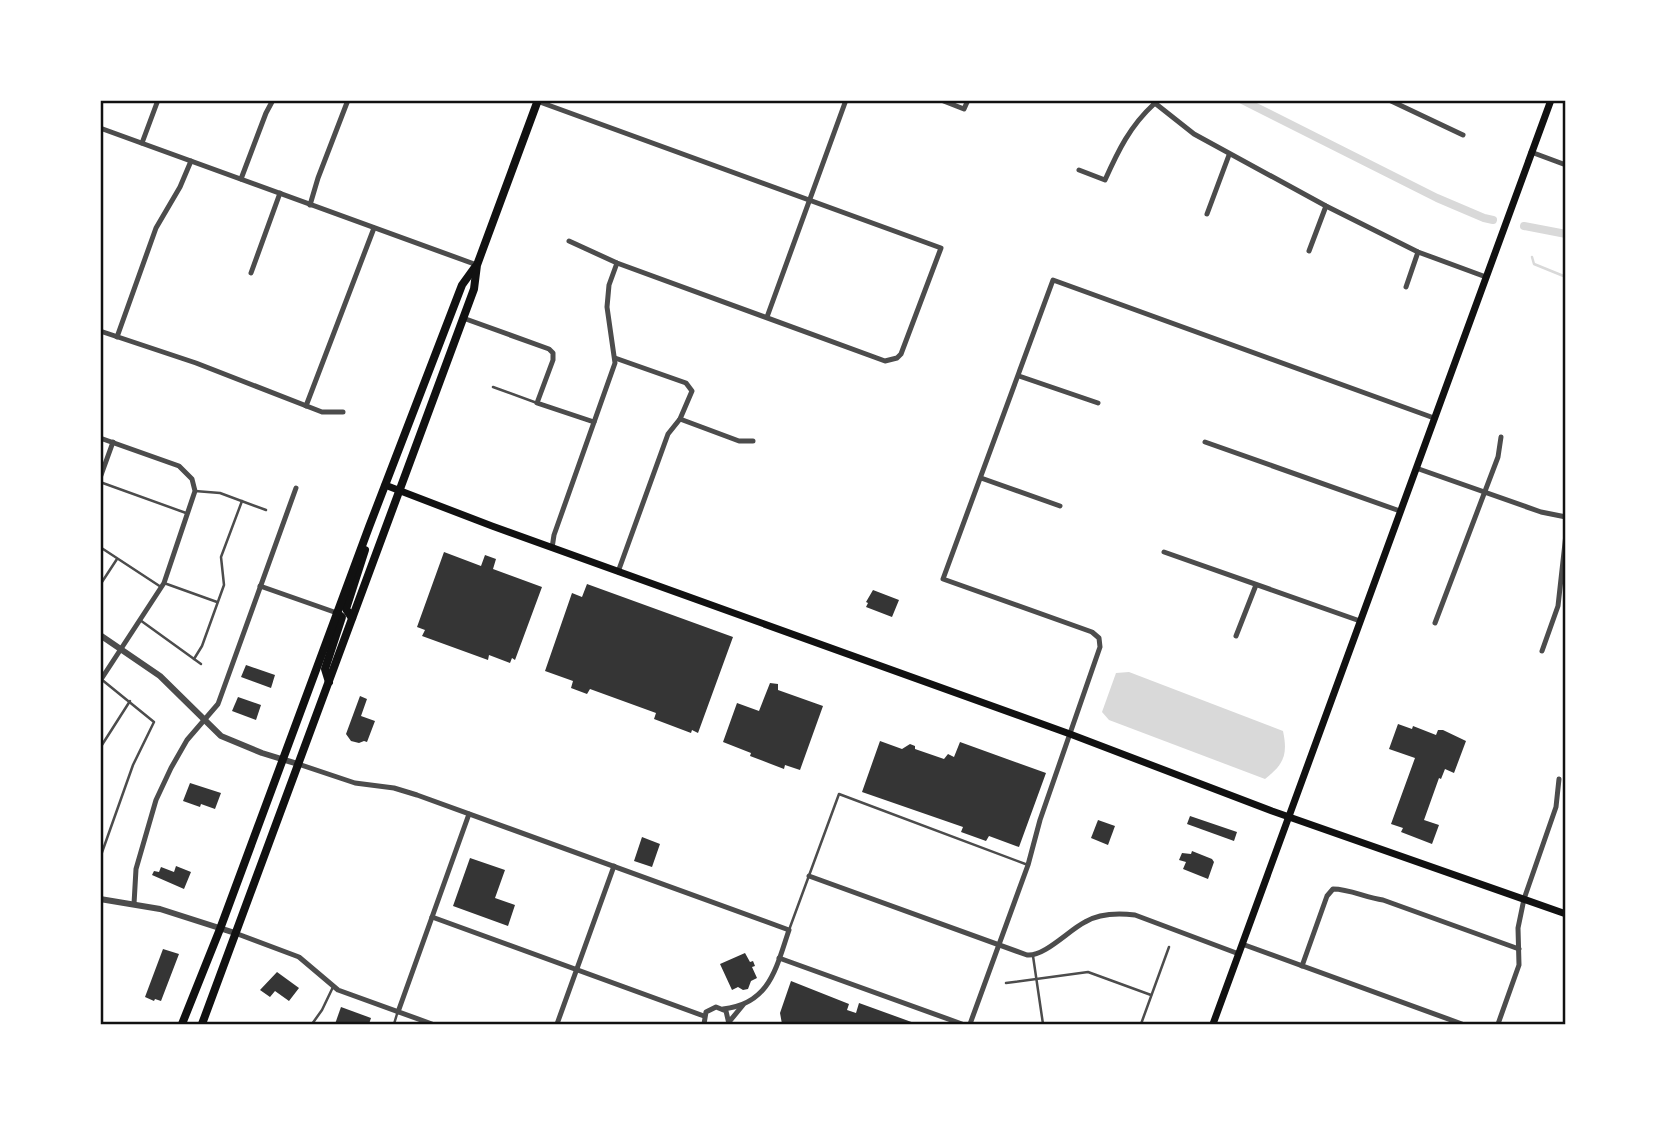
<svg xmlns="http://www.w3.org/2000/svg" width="1666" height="1124" font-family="Mulish,sans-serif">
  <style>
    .water { fill: #d9d9d9 }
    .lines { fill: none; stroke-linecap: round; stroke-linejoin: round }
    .stream { stroke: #d9d9d9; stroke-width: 2.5 }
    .canal { stroke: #d9d9d9; stroke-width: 8 }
    .building { fill: #353535 }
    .service { stroke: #4c4c4c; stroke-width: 2.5 }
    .minor { stroke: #4c4c4c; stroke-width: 5 }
    .tertiary { stroke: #4c4c4c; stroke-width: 6 }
    .secondary { stroke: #111; stroke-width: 7 }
    .primary { stroke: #111; stroke-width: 8 }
    .neatline { fill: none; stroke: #111; stroke-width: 2.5 }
  </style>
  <rect width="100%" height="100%" fill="#fff"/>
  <path class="water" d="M1129 672 1283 731C1288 755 1284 764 1265 779L1109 720 1102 712 1116 673Z"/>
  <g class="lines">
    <path class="stream" d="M1532 257 1534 264 1566 277"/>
    <g class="canal">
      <path d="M1242 100 1437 198 1484 218 1493 220"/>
      <path d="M1524 226 1566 234"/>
    </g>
  </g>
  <g class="building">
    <path d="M444 552 481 566 485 555 496 559 493 569 542 587 515 660 512 658 510 663 489 655 488 660 422 636 425 630 417 627Z"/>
    <path d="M587 584 733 637 698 733 692 730 691 733 654 719 656 713 590 689 587 694 571 688 573 681 545 671 572 593 582 597Z"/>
    <path d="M873 590 899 600 892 617 866 607 868 603 866 602Z"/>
    <path d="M246 665 275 675 271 688 241 677Z"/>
    <path d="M770 683 778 684V690L823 706 800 770 785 765 784 769 750 756 751 753 723 742 737 703 759 711Z"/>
    <path d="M360 696 367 699 361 716 375 721 367 742 364 741 359 743 351 741 346 734Z"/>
    <path d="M238 697 261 705 256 720 232 711Z"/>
    <path d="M1398 724 1412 729 1413 726 1436 735 1438 730H1443L1466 741 1454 773 1445 769 1441 779 1439 778 1424 820 1439 825 1432 844 1401 832 1403 828 1391 824 1415 758 1389 749Z"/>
    <path d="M880 741 902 749 910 744 915 746V749L944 759 948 754 954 757 960 742 1046 773 1019 847 989 836 986 841 961 832 963 827 862 792Z"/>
    <path d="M190 783 221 793 215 809 201 804 200 807 183 801Z"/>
    <path d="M1190 816 1237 832 1234 841 1187 824Z"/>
    <path d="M1098 820 1115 826 1108 845 1091 838Z"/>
    <path d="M642 837 660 844 652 867 634 861Z"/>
    <path d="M1192 851 1212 859 1214 862 1208 879 1183 869 1186 862 1179 860 1182 853 1191 854Z"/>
    <path d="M470 858 505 870 495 898 515 905 508 926 453 906Z"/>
    <path d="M176 866 191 872 184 889 152 875 154 871 159 872 161 867 174 872Z"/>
    <path d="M163 949 179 954 161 1001 155 999 154 1001 145 997Z"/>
    <path d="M745 953 750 962 753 961 755 966 752 967 757 978 751 981 748 989 743 990 738 987 732 990 720 964Z"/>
    <path d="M277 972 299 988 289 1001 275 991 270 997 260 990Z"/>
    <path d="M791 981 849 1004 847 1010 856 1013 859 1003 917 1024H782L780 1013Z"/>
    <path d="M341 1007 371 1018 369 1024H335Z"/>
  </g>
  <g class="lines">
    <g class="service">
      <path d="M493 387 537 403"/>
      <path d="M100 482 186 513"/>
      <path d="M195 491 220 493 266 510"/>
      <path d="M100 547 161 587"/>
      <path d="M164 583 217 602"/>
      <path d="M100 585 117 559"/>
      <path d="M140 620 201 664"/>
      <path d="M194 659 202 646 224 585 221 557 242 501"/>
      <path d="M100 748 130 701"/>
      <path d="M100 858 133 765 154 722 101 679"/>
      <path d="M789 930 839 794 1028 865"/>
      <path d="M1033 956 1043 1024"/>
      <path d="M1006 983 1088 972 1151 995"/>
      <path d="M312 1024 322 1010 333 987"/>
      <path d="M394 1024 397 1014"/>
      <path d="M1141 1024 1169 947"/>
    </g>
    <g class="minor">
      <path d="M941 100 964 109 968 100"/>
      <path d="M1151 100 1194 134 1326 206 1418 252 1486 277"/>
      <path d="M1389 100 1463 135"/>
      <path d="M537 101 941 248 901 354 897 358 885 361 617 263 569 241"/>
      <path d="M100 128 477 265"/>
      <path d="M142 143 158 100"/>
      <path d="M1531 152 1566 165"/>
      <path d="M1079 170 1105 180C1118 151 1130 126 1154 104"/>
      <path d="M241 179 266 113 273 100"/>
      <path d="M310 205 318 178 348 100"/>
      <path d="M1207 214 1229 155"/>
      <path d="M1309 251 1326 206"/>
      <path d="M251 273 280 193"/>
      <path d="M1406 287 1418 252"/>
      <path d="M767 317 846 100"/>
      <path d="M463 318 549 349 553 353V360L537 403 594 422"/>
      <path d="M100 331 196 363 322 412H343"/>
      <path d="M117 337 156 228 180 187 191 161"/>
      <path d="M615 358 686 383 692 391 680 419 668 434 618 572"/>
      <path d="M1019 376 1098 403"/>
      <path d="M306 406 374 228"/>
      <path d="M680 419 739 441H753"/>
      <path d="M100 438 179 466 192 479 195 491 164 583 100 681"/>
      <path d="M1205 442 1400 511"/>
      <path d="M1416 468 1541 512 1566 517"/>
      <path d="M100 478 113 442"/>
      <path d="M981 478 1060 506"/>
      <path d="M552 548 554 535 615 363 607 307 609 285 617 263"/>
      <path d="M1164 552 1360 621"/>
      <path d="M260 586 337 613"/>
      <path d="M1435 623 1498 457 1501 437"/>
      <path d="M1236 636 1256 585"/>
      <path d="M1542 651 1558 606 1566 534"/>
      <path d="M298 764 355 783 394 788 417 795 789 930C776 968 770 1004 723 1009"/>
      <path d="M809 876 1027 955C1044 957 1069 930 1085 922 1100 913 1118 913 1135 915L1239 954"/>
      <path d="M134 904 136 869 156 800 171 768 187 740 218 704 296 488"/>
      <path d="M432 917 704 1016"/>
      <path d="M235 933 299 957 338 990 432 1024"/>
      <path d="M1242 944 1462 1024"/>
      <path d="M779 958 962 1024"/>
      <path d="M1302 966 1327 896 1333 889C1350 889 1366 898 1383 900L1519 949"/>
      <path d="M398 1012 469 814"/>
      <path d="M729 1022 743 1005"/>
      <path d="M557 1024 614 866"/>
      <path d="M704 1024 706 1012 716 1007 726 1011 729 1024"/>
      <path d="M970 1024 1028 865 1040 820 1100 647 1099 638 1092 632 943 579 1053 280 1434 418"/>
      <path d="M1498 1024 1519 965 1518 928 1524 899 1556 807 1559 779"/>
    </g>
    <g class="tertiary">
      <path d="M100 635 160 676 221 736 262 753 298 764"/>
      <path d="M100 899 160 909 235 933"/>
    </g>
    <g class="secondary">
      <path d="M385 485 492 526 1070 734 1272 811 1566 914"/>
      <path d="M1213 1024 1551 100"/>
    </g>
    <g class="primary">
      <path d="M352 618 346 609 365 550"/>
      <path d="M329 682 325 669 342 617 337 613"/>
      <path d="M182 1024 220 929 369 527 462 285 475 267"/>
      <path d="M202 1024 474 289 477 265 538 100"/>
    </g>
  </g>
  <rect width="1666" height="1124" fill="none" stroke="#ffffff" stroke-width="203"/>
  <rect x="102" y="102" width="1462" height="921" class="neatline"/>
</svg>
